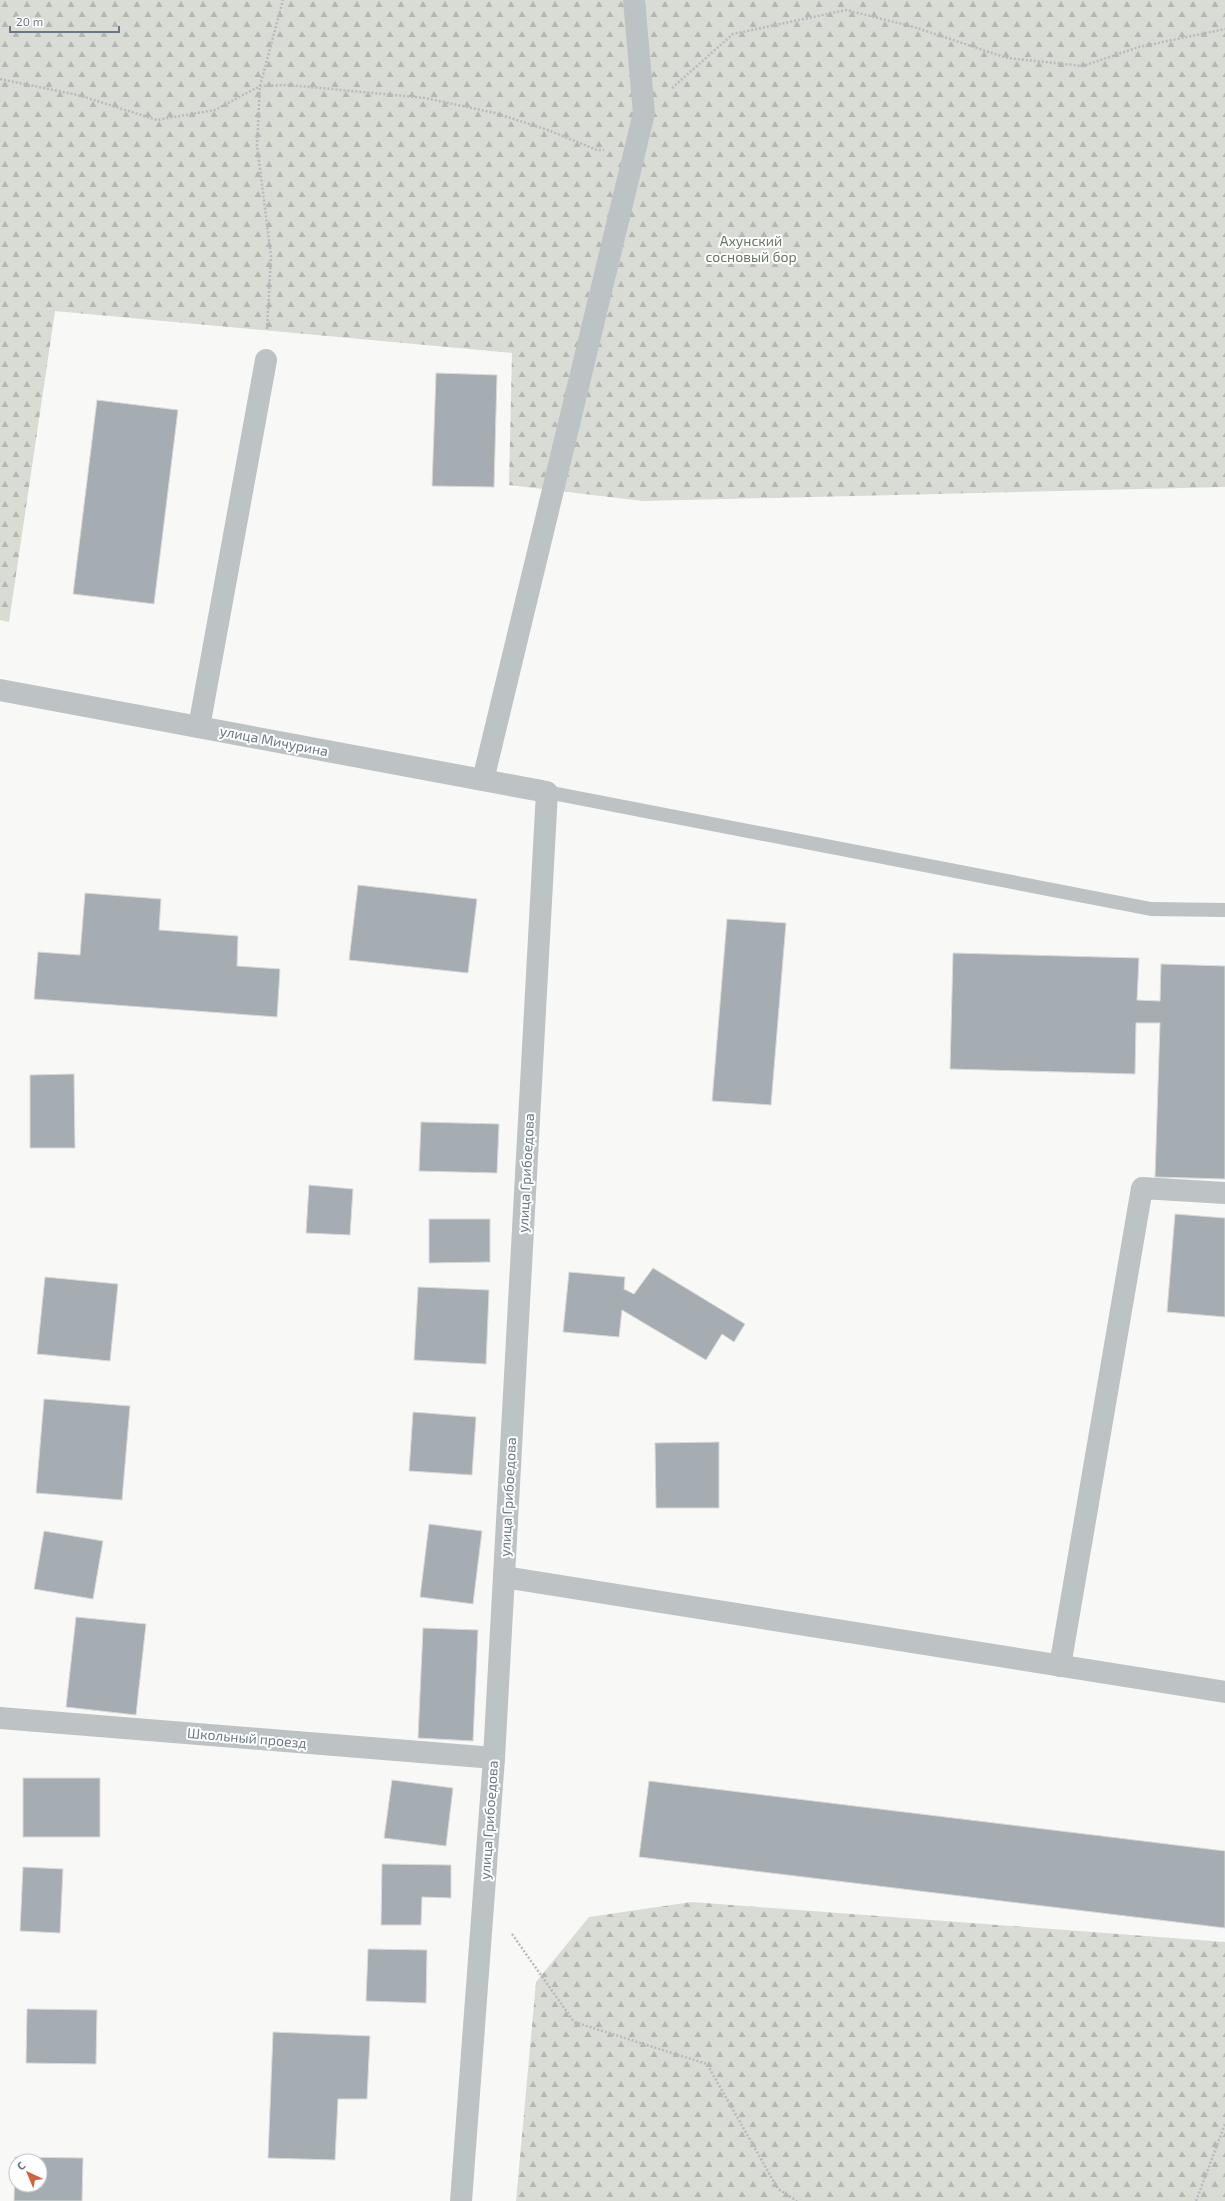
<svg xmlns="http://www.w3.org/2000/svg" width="1225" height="2201" font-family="'Exo 2',sans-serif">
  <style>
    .forest { fill: url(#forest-firs) }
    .building { fill: #a5adb2; stroke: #dadad8; fill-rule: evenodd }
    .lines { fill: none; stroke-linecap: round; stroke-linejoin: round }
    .path { stroke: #b8bbbe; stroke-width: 2.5; stroke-dasharray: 2 2; stroke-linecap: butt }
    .service { stroke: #bdc2c5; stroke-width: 14 }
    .minor { stroke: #bdc2c5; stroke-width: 22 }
    .labels { text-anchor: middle; stroke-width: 4; stroke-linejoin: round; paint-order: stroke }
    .park-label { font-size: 14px; fill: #677665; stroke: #fff }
    .street-label { font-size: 14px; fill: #6a7883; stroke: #fff }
  </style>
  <defs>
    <pattern id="forest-firs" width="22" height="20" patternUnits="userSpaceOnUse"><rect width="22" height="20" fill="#d8dcd5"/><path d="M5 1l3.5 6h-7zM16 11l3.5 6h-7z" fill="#b3b7b2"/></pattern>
  </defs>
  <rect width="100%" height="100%" fill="#f8f8f6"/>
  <g class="forest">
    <path d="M0 0H1225V487L643 501 509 485 512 353 55 311 9 622 0 620Z"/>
    <path d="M692 1902 1225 1942V2201H516L536 1982 589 1917Z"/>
  </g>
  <g class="building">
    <path d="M436 373 497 375 494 487 432 486Z"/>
    <path d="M97 400 178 410 154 604 73 594Z"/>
    <path d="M358 885 477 899 468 973 349 960Z"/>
    <path d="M85 893 161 899 159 930 238 936 237 966 280 969 277 1017 34 999 38 952 80 955Z"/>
    <path d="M727 919 786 923 771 1105 712 1101Z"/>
    <path d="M953 953 1139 958 1137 1000 1160 1001 1161 964 1225 966V1179L1155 1177 1160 1023H1136L1135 1074 950 1069Z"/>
    <path d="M74 1074 75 1148H30V1075Z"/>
    <path d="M421 1122 499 1124 497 1173 419 1171Z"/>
    <path d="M309 1185 353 1189 350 1235 306 1233Z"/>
    <path d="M1175 1214 1225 1218V1317L1167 1312Z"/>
    <path d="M429 1219H490V1262L429 1263Z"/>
    <path d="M653 1268 745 1324 734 1342 722 1334 706 1360 622 1310 619 1337 563 1332 569 1272 625 1277 624 1289 634 1294Z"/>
    <path d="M45 1277 118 1284 110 1361 37 1354Z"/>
    <path d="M418 1287 489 1290 486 1364 414 1360Z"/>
    <path d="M44 1399 130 1406 122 1500 36 1493Z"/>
    <path d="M413 1412 476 1417 472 1475 409 1471Z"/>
    <path d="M719 1442V1508H656L655 1443Z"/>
    <path d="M429 1524 482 1531 473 1604 420 1597Z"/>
    <path d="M44 1531 103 1541 93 1599 34 1589Z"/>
    <path d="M76 1617 146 1624 136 1715 66 1707Z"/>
    <path d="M423 1628 478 1630 473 1741 418 1738Z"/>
    <rect x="23" y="1778" width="77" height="59"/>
    <path d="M392 1780 453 1788 446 1846 384 1838Z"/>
    <path d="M649 1781 1225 1851V1928L639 1857Z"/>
    <path d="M382 1864 451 1865V1898L422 1897 421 1925H381Z"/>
    <path d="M23 1867 63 1869 60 1933 20 1931Z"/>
    <path d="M368 1949 427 1950 426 2003 366 2001Z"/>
    <path d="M27 2009 97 2010 96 2064 26 2063Z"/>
    <path d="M273 2032 370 2036 367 2099H338L335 2160 268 2158Z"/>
    <path d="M15 2157 83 2158 82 2201H14ZM16 2161H40V2185H16Z"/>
  </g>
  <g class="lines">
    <g class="path">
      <path d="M0 79 78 95 157 120 215 110 260 86 289 85 425 98 495 113 548 130 597 150H604"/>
      <path d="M672 88 733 34 846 10 914 27 1007 58 1083 66 1139 47 1225 29"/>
      <path d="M267 329 271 256 257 145 260 86 283 0"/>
      <path d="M512 1934 574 2022 707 2064 778 2189 797 2201"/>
      <path d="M1196 2201 1225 2124"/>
    </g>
    <path class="service" d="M547 792 1151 909 1225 910"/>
    <g class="minor">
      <path d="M0 690 547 792 494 1758 461 2201"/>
      <path d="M199 727 266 360"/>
      <path d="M483 780 644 113 634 0"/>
      <path d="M504 1577 1225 1692"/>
      <path d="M1060 1666 1142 1188 1225 1193"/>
      <path d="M0 1718 494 1758"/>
    </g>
  </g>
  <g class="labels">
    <g class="park-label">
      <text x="751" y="246">Ахунский<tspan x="751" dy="16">сосновый бор</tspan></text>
    </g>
    <g class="street-label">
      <text transform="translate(274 741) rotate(11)" y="5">улица Мичурина</text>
      <text transform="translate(526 1173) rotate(-87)" y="5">улица Грибоедова</text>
      <text transform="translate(508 1497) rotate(-87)" y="5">улица Грибоедова</text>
      <text transform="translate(247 1738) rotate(5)" y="5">Школьный проезд</text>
      <text transform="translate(489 1820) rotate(-86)" y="5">улица Грибоедова</text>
    </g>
  </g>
  <g transform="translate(28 2173) rotate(316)"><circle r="19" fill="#ffffff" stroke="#c3c9cd"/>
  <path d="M0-3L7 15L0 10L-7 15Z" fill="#d0633e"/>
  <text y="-6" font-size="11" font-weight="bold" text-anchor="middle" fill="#6a7883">С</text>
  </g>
  <path d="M10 26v6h109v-6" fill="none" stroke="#6a7883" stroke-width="2"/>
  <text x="16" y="26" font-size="12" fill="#6a7883" stroke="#ffffff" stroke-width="3" paint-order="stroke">20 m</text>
</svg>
